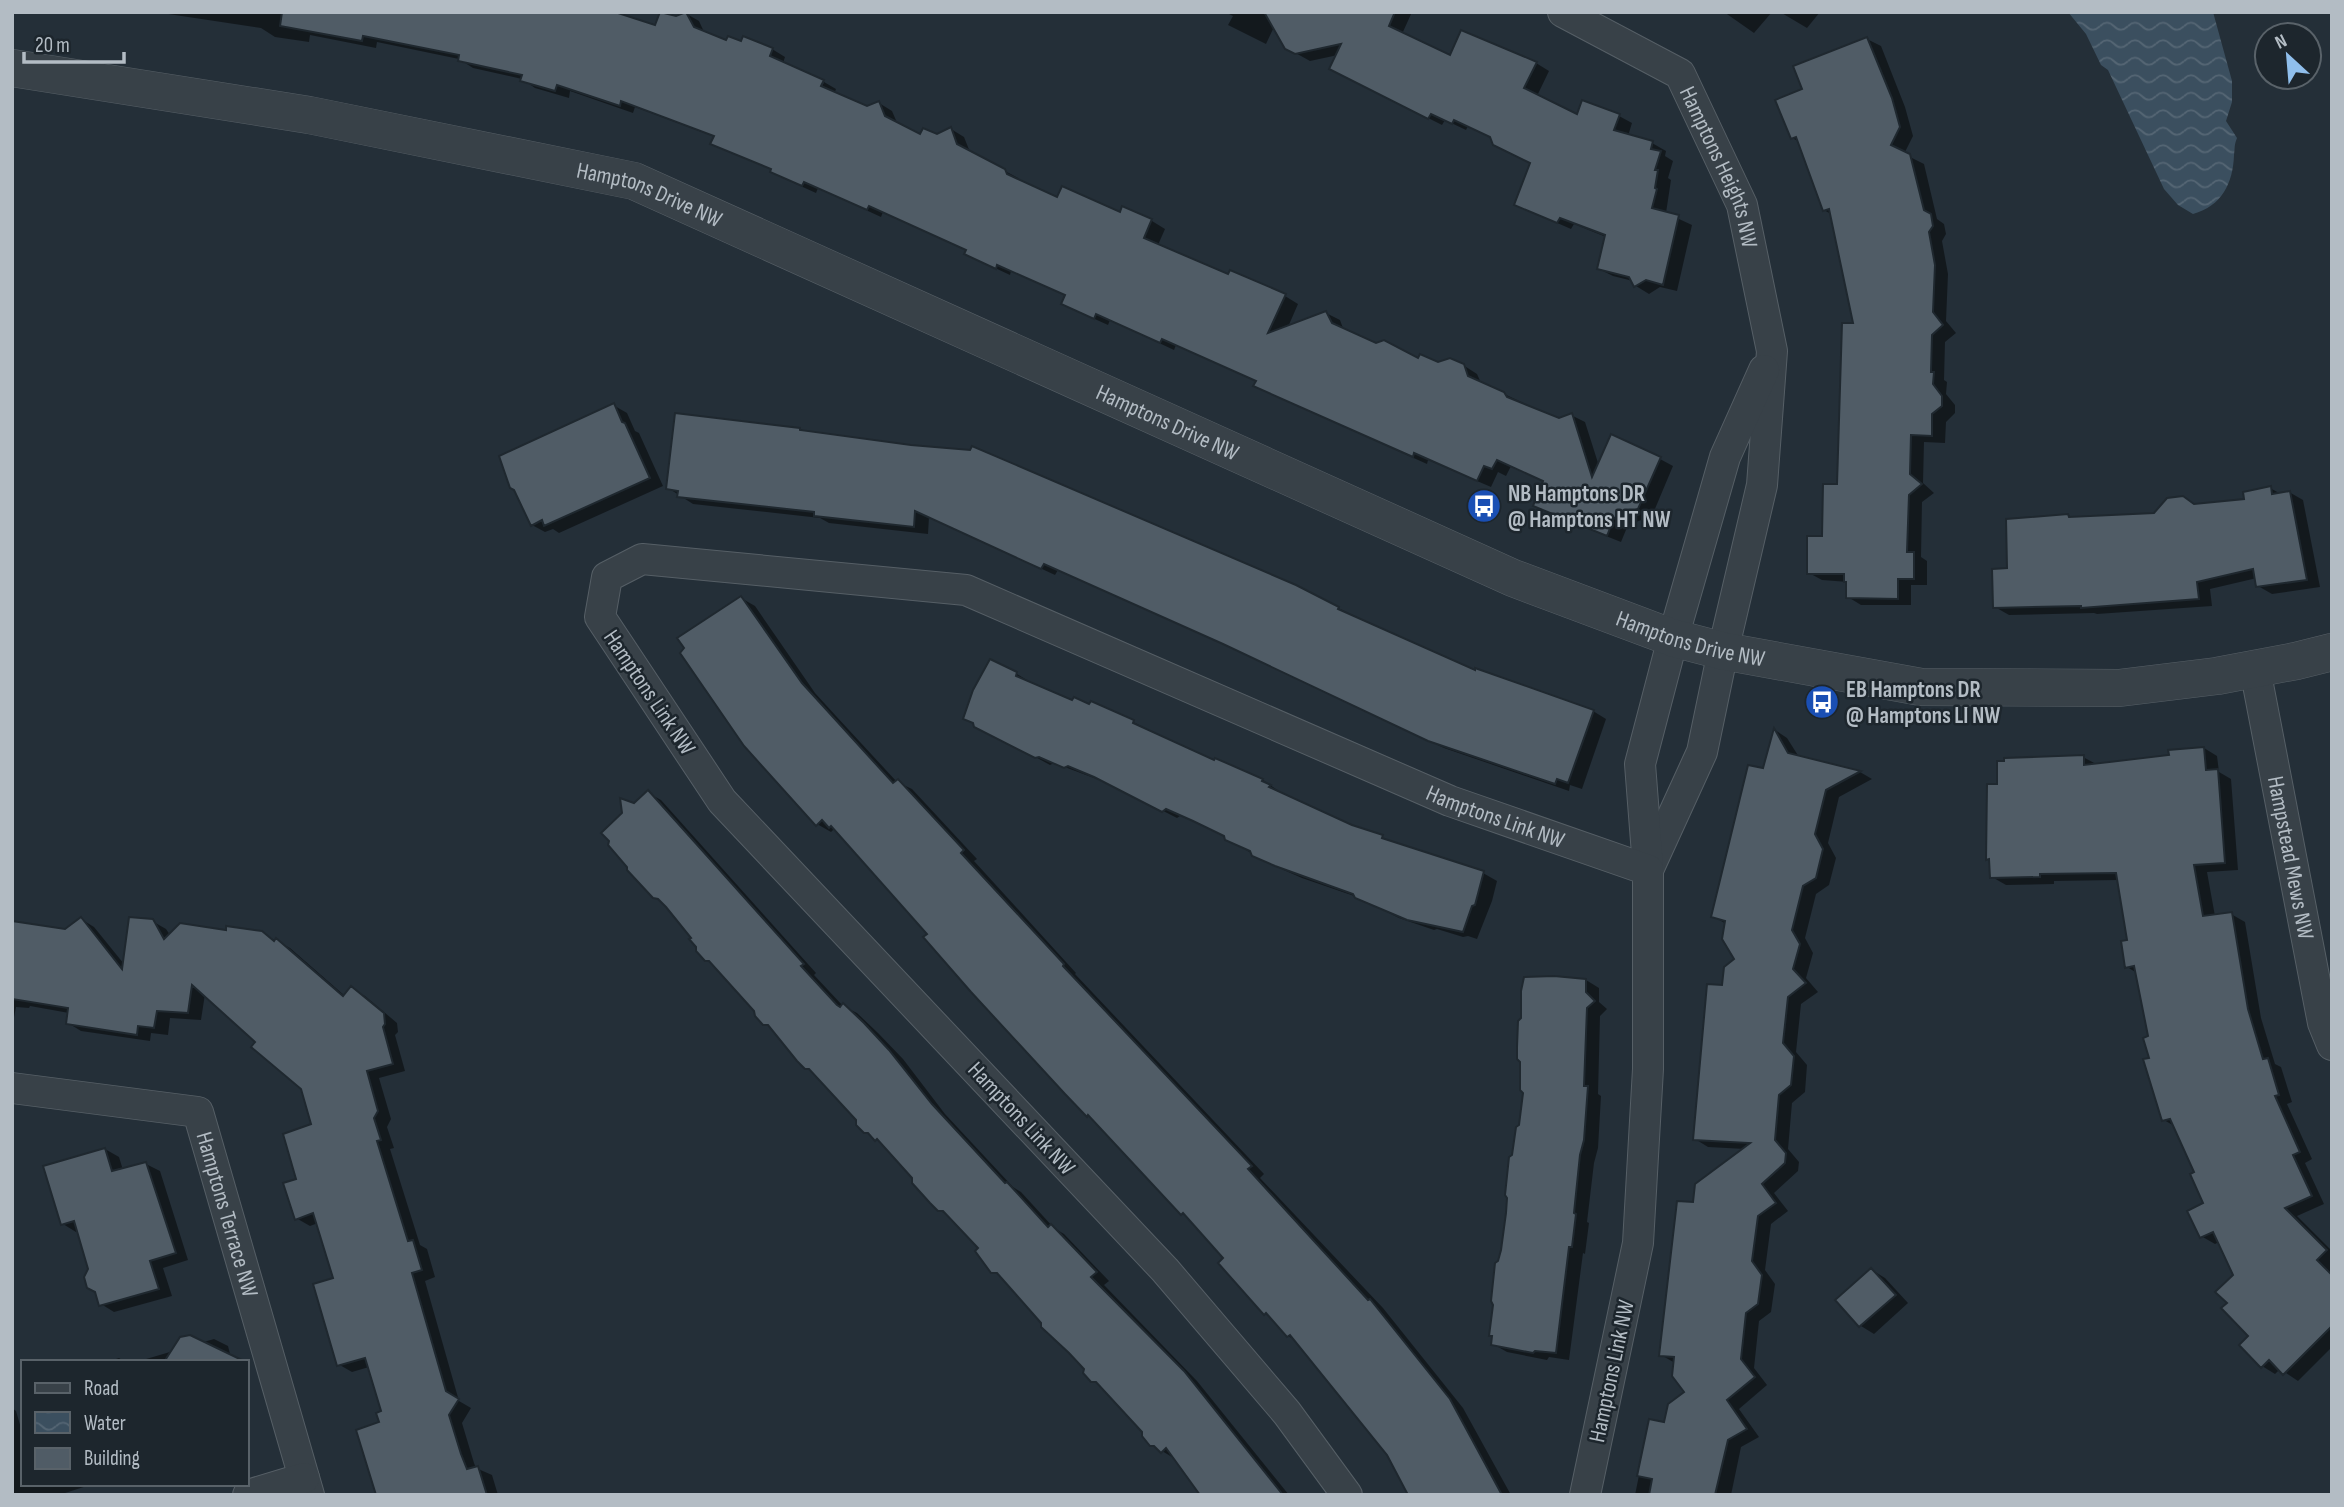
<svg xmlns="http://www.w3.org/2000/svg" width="2344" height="1507" font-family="'Sofia Sans Condensed',sans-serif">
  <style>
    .water { fill: url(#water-waves) }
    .shadow { fill: #0007 }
    .building { fill: #505c66; stroke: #1f282f; stroke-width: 2 }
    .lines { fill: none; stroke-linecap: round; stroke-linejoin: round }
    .minor-casing { stroke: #565f66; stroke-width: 32 }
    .tertiary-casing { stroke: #565f66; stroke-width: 38 }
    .minor { stroke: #384148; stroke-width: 30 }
    .tertiary { stroke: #384148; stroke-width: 37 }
    .labels { text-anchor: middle; stroke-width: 5; stroke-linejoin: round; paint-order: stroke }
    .street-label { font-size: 23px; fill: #b3bcc4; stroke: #1d262d }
    .poi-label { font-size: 23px; font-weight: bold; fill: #b3bcc4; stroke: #1d262d; text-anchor: start }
  </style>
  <defs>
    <pattern id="water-waves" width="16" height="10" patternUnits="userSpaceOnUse" patternTransform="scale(1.75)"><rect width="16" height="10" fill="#3b4f5f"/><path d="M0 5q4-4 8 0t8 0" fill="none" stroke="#556674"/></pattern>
  </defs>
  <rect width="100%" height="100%" fill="#242f38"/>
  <path class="water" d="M2068 12H2213L2232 81V102L2226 121 2237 138C2234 145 2235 148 2234 155 2233 183 2222 206 2193 214L2178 205 2164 189 2108 70 2101 65 2086 34Z"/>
  <g class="shadow">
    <path d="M155 12H623L626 18 656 28 685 13 699 21 705 34 727 42 772 49 785 57 783 63 819 95 824 82 836 89 834 94 867 108 879 103 892 111 898 125 921 136H937L951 129 964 137 970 152 1018 178 1020 182 1058 199 1121 214 1123 208 1152 221 1165 229 1158 245 1229 277 1285 296 1298 304 1288 327 1326 313 1340 320 1344 331 1419 360 1438 364 1463 365 1477 374 1481 383 1559 420 1571 415 1585 422 1599 466 1660 459 1673 466 1652 516 1628 525 1621 542 1548 513 1535 505 1545 481 1511 466 1506 476 1498 472 1491 487 1428 460 1427 464 1269 393 1257 382 1176 345 1174 350 1110 320 1108 325 1077 311 1067 296 1011 271 1010 275 980 261 967 251 883 212 881 217 818 188 816 193 785 179 772 172 773 170 726 151 712 143 715 137 635 107 633 113 570 91 569 98 535 88 522 79 473 68 459 59 377 42 376 48 310 35 309 42 275 37 261 28Z"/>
    <path d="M1225 12H1412L1402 34 1451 57 1536 63 1549 71 1537 96 1578 116H1619L1632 123 1628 136 1652 143 1666 151 1665 156 1673 161 1668 178 1671 180 1666 213 1692 225 1677 291 1660 287 1649 294 1636 286 1633 281 1613 276 1599 269 1606 237 1574 224 1571 229 1516 205 1531 163 1492 137 1468 126 1466 130 1445 120 1442 125 1345 76 1338 55 1310 61 1301 56 1286 48 1274 27 1266 44 1228 25 1233 16Z"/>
    <path d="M1724 12H1772L1754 33Z"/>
    <path d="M1780 12H1820L1807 28Z"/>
    <path d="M1867 39 1881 46 1905 107 1913 136 1904 154 1924 164 1937 219 1944 224 1946 234 1942 241 1948 274 1946 321 1956 333 1945 342 1944 380 1947 382 1946 394 1955 405V413L1946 422 1945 443 1924 442 1923 483 1934 493 1922 502 1921 557 1927 561V585H1911V605H1861L1848 597V582L1822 580 1809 573 1823 538 1839 486 1855 325 1831 214 1824 210 1800 142 1792 138 1804 90Z"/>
    <path d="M613 405 627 413 635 431 639 433 663 486 559 533 553 529 545 532 532 525Z"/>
    <path d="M800 429 1338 608 1476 673 1593 711 1606 719 1582 789 1570 785 1569 791 1444 748 1238 651 1058 570 1055 575 929 517 928 534 829 523 820 518 693 504 668 488Z"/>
    <path d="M2270 488 2281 494 2289 492 2303 500 2320 587 2272 594 2258 586 2257 578 2210 589 2212 606 2097 614 2094 613 2009 615 1995 607 2009 569 2068 515 2074 518 2155 515 2182 497 2196 505 2246 501Z"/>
    <path d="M741 598 755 606 815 693 836 716 897 782 912 789 977 859 974 861 1076 973 1075 974 1264 1174 1260 1178 1383 1308 1463 1408 1511 1495H1411L1388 1454 1297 1341 1288 1336 1265 1313 1226 1258 1190 1218 1182 1213 1094 1119 1066 1092 929 934 834 829 831 832 817 824Z"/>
    <path d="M991 661 1017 674 1030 682V684L1072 702 1133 722 1215 762 1216 760 1263 780 1283 794 1351 826 1393 843 1483 873 1497 881 1492 901 1477 939 1468 936 1463 937 1437 929 1434 930 1399 918 1357 897 1302 878 1268 863 1209 828 1180 816 1177 818 1110 784 1054 763 1050 765 965 718Z"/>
    <path d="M1775 730 1787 738 1799 757 1860 772 1872 779 1839 797 1828 843 1836 858 1829 885 1816 894 1805 938 1813 953 1806 978 1818 992 1801 1004 1796 1052 1807 1065 1805 1092 1792 1103 1788 1149 1799 1162 1798 1171 1774 1193 1788 1211 1771 1224 1765 1270 1775 1284 1771 1312 1759 1321 1754 1368 1767 1385 1739 1409 1759 1437 1741 1447 1731 1495H1635L1650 1421 1665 1424 1686 1393 1675 1363 1661 1355 1694 1204 1745 1149 1708 1147 1695 1139 1724 987 1737 959 1726 924 1713 916 1764 770Z"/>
    <path d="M2204 748 2217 756 2219 772 2231 779 2238 870 2207 872 2215 916 2231 914 2245 922 2261 1018 2275 1064 2281 1067 2292 1102 2287 1104 2312 1159 2305 1163 2324 1204 2297 1216 2332 1251V1267L2330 1269 2332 1271V1347L2298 1381 2280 1369 2275 1374 2262 1366 2251 1336 2229 1303 2235 1275 2219 1242 2215 1244 2201 1236 2206 1204 2196 1173 2176 1127 2164 1120 2137 973 2127 967 2129 942 2119 880 2054 881V884L2006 885 1992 877 1991 861 1988 859 1999 785 2083 757 2098 765 2171 757Z"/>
    <path d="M648 793 661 800 816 973 814 975 843 1006 857 1013 878 1033 903 1059 945 1114 1013 1187 1021 1192 1054 1228 1064 1234 1109 1281 1104 1285 1197 1381 1289 1495H1199L1200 1491 1177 1460 1162 1451 1102 1386 1092 1380 1085 1368 1004 1278 992 1271 981 1249 949 1216 939 1210 884 1144 865 1132 858 1119 814 1072 806 1068 773 1029 764 1023 756 1011 715 965 706 960 635 805Z"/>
    <path d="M81 919 94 927 124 964 152 921 166 929 170 935 228 932 261 933 290 948 345 996 351 989 365 996 397 1023 398 1032 395 1035 405 1071 379 1078 391 1119 387 1127 394 1148 390 1149 420 1245 427 1249 435 1277 425 1281 459 1401 471 1408 462 1423 474 1463 476 1468 492 1475 498 1495H378L383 1412 369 1367 352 1372 338 1364 335 1279 318 1223 310 1226 296 1218 298 1180 313 1126 303 1088 257 1042 205 994 201 1020 170 1018 168 1035 151 1033 150 1041 81 1031 68 1023 69 1013 30 1006 29 1008 16 1007 12 1028V923L66 931Z"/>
    <path d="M1586 980 1599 988V1002L1607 1009 1600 1016 1598 1094 1601 1096 1598 1148 1594 1163 1587 1222 1589 1223 1585 1254 1583 1253 1569 1360 1549 1357 1547 1360 1507 1352 1493 1344 1500 1262 1513 1156Z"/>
    <path d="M105 1149 119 1157 123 1170 146 1164 160 1171 188 1260 163 1268 172 1296 114 1312 101 1304 79 1231 76 1232 63 1224Z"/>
    <path d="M1872 1270 1885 1278 1908 1303 1874 1334 1861 1326 1838 1300Z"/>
    <path d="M214 1339 228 1346 232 1362H136Z"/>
    <path d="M119 1358 125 1362H109L110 1361Z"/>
    <path d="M12 1408 16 1411 21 1428 23 1426V1484H93L59 1495H12Z"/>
  </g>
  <g class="building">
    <path d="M282 12H615L655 25 660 12 676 16 686 12 694 27 726 40 728 36 741 41 743 36 773 48 770 56 824 80 821 86 867 106 879 101 885 116 920 134 923 128 937 134 951 127 957 144 1005 169 1007 174 1057 197 1062 186 1120 212 1122 206 1152 219 1144 238 1228 274 1230 270 1286 294 1268 333 1326 311 1332 323 1376 343 1384 340 1418 358 1420 354 1438 362 1450 358 1464 364 1468 376 1504 392 1507 397 1559 418 1572 413 1592 477 1611 434 1661 457 1638 509 1614 518 1607 536 1533 506 1543 481 1497 460 1492 469 1484 466 1477 481 1414 453 1413 457 1253 386 1256 381 1162 339 1160 343 1096 314 1094 319 1061 304 1065 295 997 265 996 269 964 254 966 250 869 206 867 210 804 182 802 186 770 172 771 169 710 144 714 136 621 101 620 106 557 85 555 91 520 81 522 75 458 61 459 55 363 36 362 41 280 26Z"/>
    <path d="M1264 12H1395L1389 26 1450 55 1461 30 1537 62 1524 88 1577 114 1582 100 1620 114 1614 130 1653 141 1651 149 1661 151 1655 170H1658L1655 188 1657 189 1652 208 1679 215 1663 285 1646 280 1634 287 1629 277 1597 269 1605 235 1560 218 1557 223 1514 205 1530 163 1493 145 1490 137 1454 120 1452 124 1431 114 1428 119 1329 69 1341 44 1295 54 1285 49Z"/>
    <path d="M1867 37 1892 98 1900 127 1891 145 1910 154 1924 210 1931 214 1933 226 1929 232 1935 265 1933 312 1943 325 1932 335 1931 372H1934L1933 384 1942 396V406L1932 414V436L1911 435 1910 474 1922 484 1909 495 1907 552H1914V579H1898V599L1846 598V582H1844V574H1807V536H1822L1823 484H1837L1842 323H1853L1829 209 1823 211 1796 137 1791 139 1775 100 1802 89 1793 66Z"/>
    <path d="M614 403 622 422 625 423 650 478 544 526 542 520 531 526 514 490 510 488 499 456Z"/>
    <path d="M675 413 800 428V430L911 445 970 450 972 446 1296 585 1339 607 1338 609 1475 670V668L1594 710 1568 783 1557 779 1555 784 1428 741 1223 644 1044 564 1041 569 915 511 914 527 814 516V512L677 497 678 491 666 489Z"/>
    <path d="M2271 486 2272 494 2290 491 2307 580 2256 587 2253 569 2197 582 2199 599 2081 608V606L1993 608 1992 569 2007 568 2006 519 2068 514 2069 517 2154 513 2167 498 2183 496 2194 504 2244 499 2243 492Z"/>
    <path d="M741 596 802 683 823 706 893 783 898 779 964 850 961 853 1064 964 1063 966 1252 1166 1248 1169 1368 1300 1370 1299 1450 1399 1502 1495H1408L1387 1455 1290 1335 1287 1337 1266 1313 1264 1315 1218 1263 1223 1258 1183 1213 1181 1215 1088 1115 1087 1117 1065 1094 971 992 923 937 927 934 831 826 829 828 822 820 816 826 744 746 680 653 684 648 677 638Z"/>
    <path d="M990 659 1017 672 1016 676 1072 700 1074 697 1089 704 1091 701 1134 720 1133 723 1214 760 1215 758 1263 779 1262 781 1271 785 1269 787 1352 825 1383 835 1382 838 1484 871 1475 905 1472 906 1463 932 1407 920 1355 898 1353 894 1275 866 1252 856 1250 851 1225 840 1224 836 1193 821 1166 809 1162 812 1094 777 1068 766 1064 768 1039 757 1035 758 974 727 973 723 963 719 973 690Z"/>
    <path d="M1774 728 1788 753 1861 771 1826 790 1815 834 1823 849 1816 878 1803 886 1792 930 1800 944 1793 969 1806 983 1788 997 1783 1043 1794 1056 1791 1085 1779 1095 1775 1140 1786 1153 1785 1163 1762 1184 1776 1203 1758 1216 1752 1261 1762 1275 1758 1304 1746 1313 1741 1359 1755 1377 1727 1400 1747 1429 1728 1440 1715 1495H1649L1652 1479 1637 1476 1649 1419 1664 1422 1668 1404 1684 1392 1672 1376 1674 1357 1659 1356 1677 1201 1693 1202 1695 1184 1750 1143 1693 1140 1707 984 1722 985 1724 967 1734 959 1722 939 1725 921 1711 917 1748 765 1763 768Z"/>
    <path d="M2204 747 2206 770 2218 769 2225 863 2194 865 2203 916 2232 912 2248 1009 2263 1059 2268 1058 2279 1095 2275 1096 2300 1152 2293 1155 2312 1196 2285 1208 2327 1250 2317 1260 2332 1275V1326L2283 1375 2269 1360 2261 1368 2239 1345 2248 1336 2221 1308 2227 1303 2215 1292 2233 1275 2213 1232 2200 1238 2187 1211 2203 1203 2190 1174 2194 1172 2170 1119 2162 1121 2143 1059 2149 1058 2143 1038 2148 1036 2134 966 2125 968 2121 941 2127 940 2116 873 2040 874V877L1990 878 1989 859 1986 860 1987 784H1997V761H2004V758L2084 755V765L2169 755 2168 750Z"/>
    <path d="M648 790 804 964 801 966 837 1005 840 1007 843 1003 864 1023 889 1050 932 1104 1005 1183 1007 1182 1048 1227 1051 1224 1097 1272 1091 1277 1184 1371 1283 1495H1200L1166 1448 1161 1453 1154 1446H1150L1142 1436V1432L1096 1382H1091L1083 1373 1084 1369 1069 1353 1041 1327V1323L997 1273H991L975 1251 978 1248 943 1211H938L930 1203 912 1183V1178L877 1139 875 1141 868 1133H864L856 1125V1120L809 1069H805L797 1061 768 1025H763L755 1016 754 1011 709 961H705L696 951V947L689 939 691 938 666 907 658 899 653 898 627 870V867L608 845 609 841 601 833 622 813 620 798 634 803Z"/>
    <path d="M81 917 122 969 129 917 153 919 164 939 180 923 226 930V926L262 931 274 941 276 938 343 996 351 986 384 1013 385 1024 383 1027 393 1064 367 1071 378 1111 374 1118 381 1140 377 1141 408 1241 413 1240 422 1270 412 1273 446 1391 459 1399 449 1415 461 1454 467 1469 478 1466 487 1495H376L356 1430 379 1422 376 1413 381 1411 365 1358 337 1366 313 1284 333 1278 313 1213 295 1220 283 1183 296 1179 283 1134 311 1124 301 1089 251 1047 255 1042 192 985 188 1013 157 1011 154 1028 138 1026 137 1035 66 1024 68 1008 12 999V921L65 929Z"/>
    <path d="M1554 976 1586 979V992L1595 1001 1587 1008 1584 1086H1588L1584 1140 1580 1155 1574 1213 1576 1214 1572 1247H1569L1556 1353 1535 1351 1533 1353 1491 1345 1492 1336H1489L1493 1305 1491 1301 1495 1263 1498 1261 1501 1250 1506 1213 1507 1198 1505 1195 1509 1157 1512 1155 1516 1127 1519 1125 1523 1093 1520 1090V1062L1517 1059V1047L1518 1021 1521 1018V991L1524 977Z"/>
    <path d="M105 1148 112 1171 146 1162 176 1253 150 1261 159 1289 99 1306 95 1292 87 1288 84 1277 88 1269 74 1221 61 1225 43 1166Z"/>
    <path d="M1871 1268 1896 1295 1859 1327 1835 1300Z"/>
    <path d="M190 1335 246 1362H164L180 1337Z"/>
  </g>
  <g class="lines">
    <g class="minor-casing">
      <g id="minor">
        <path id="s1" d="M1563 12 1680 74 1742 205 1772 351 1762 485 1723 651 1702 752 1648 870"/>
        <path id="s2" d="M2255 669 2323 1023 2332 1045"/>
        <path d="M1648 867 1640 764 1673 638 1725 457 1764 370"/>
        <path id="s3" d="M12 1088 198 1112 309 1495"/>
        <path d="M248 1495 304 1478"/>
        <path id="s4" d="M1347 1495 1287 1413 1165 1270 722 801 600 617 607 577 642 559 966 590 1450 801 1648 870V1069L1638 1243 1585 1495"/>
      </g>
    </g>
    <g class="tertiary-casing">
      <g id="tertiary">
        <path id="s5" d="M12 68 309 115 634 181 1513 578 1673 638 1723 651 1921 687 2119 688 2217 676 2296 661 2332 652"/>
      </g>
    </g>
    <use href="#minor" class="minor"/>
    <use href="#tertiary" class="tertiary"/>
  </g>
  <defs>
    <g id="bus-disc" transform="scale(1.75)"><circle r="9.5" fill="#1a4fb4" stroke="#1d262d"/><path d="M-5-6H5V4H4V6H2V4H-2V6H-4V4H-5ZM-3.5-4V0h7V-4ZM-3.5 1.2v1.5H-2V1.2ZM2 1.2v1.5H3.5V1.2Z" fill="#fff"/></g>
  </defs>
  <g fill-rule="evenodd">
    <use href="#bus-disc" x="1484" y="506"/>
    <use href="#bus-disc" x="1822" y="702"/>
  </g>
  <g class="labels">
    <g class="street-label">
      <text dy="8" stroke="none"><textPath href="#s1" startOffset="234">Hamptons Heights NW</textPath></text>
      <text dy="8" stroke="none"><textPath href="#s5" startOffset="651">Hamptons Drive NW</textPath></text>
      <text dy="8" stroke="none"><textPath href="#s5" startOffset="1218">Hamptons Drive NW</textPath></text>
      <text dy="8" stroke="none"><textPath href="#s5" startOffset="1785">Hamptons Drive NW</textPath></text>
      <text transform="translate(650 692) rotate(56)" y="8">Hamptons Link NW</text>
      <text dy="8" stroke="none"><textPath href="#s4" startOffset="2137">Hamptons Link NW</textPath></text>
      <text dy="8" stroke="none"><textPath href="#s2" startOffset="192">Hampstead Mews NW</textPath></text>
      <text transform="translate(1022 1118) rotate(47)" y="8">Hamptons Link NW</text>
      <text dy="8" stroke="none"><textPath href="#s3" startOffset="294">Hamptons Terrace NW</textPath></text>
      <text transform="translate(1611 1371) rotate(-78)" y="8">Hamptons Link NW</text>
    </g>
    <g class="poi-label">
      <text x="1508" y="501">NB Hamptons DR<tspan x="1508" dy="26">@ Hamptons HT NW</tspan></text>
      <text x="1846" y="697">EB Hamptons DR<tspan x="1846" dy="26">@ Hamptons LI NW</tspan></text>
    </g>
  </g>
  <rect width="2344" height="1507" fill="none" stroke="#b3bcc4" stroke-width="28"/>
  <rect x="21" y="1360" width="228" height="126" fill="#1d262d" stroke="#596269" stroke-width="2"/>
  <rect x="35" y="1383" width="35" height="10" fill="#384148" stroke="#596269" stroke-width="2"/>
  <text x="84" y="1395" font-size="21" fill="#b3bcc4">Road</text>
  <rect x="35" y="1412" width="35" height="21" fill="url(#water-waves)" stroke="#596269" stroke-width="2"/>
  <text x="84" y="1430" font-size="21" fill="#b3bcc4">Water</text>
  <rect x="35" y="1448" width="35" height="21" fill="#505c66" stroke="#596269" stroke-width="2"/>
  <text x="84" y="1465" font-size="21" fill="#b3bcc4">Building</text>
  <g transform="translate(2288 56) rotate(334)"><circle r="33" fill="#1d262d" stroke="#596269" stroke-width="2"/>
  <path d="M0-5L12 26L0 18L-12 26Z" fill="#90bfec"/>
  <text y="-10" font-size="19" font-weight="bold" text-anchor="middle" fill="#b3bcc4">N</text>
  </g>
  <path d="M24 52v10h100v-10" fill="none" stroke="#b3bcc4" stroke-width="3.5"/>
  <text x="35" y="52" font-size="21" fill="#b3bcc4" stroke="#1d262d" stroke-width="5" paint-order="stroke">20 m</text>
</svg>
